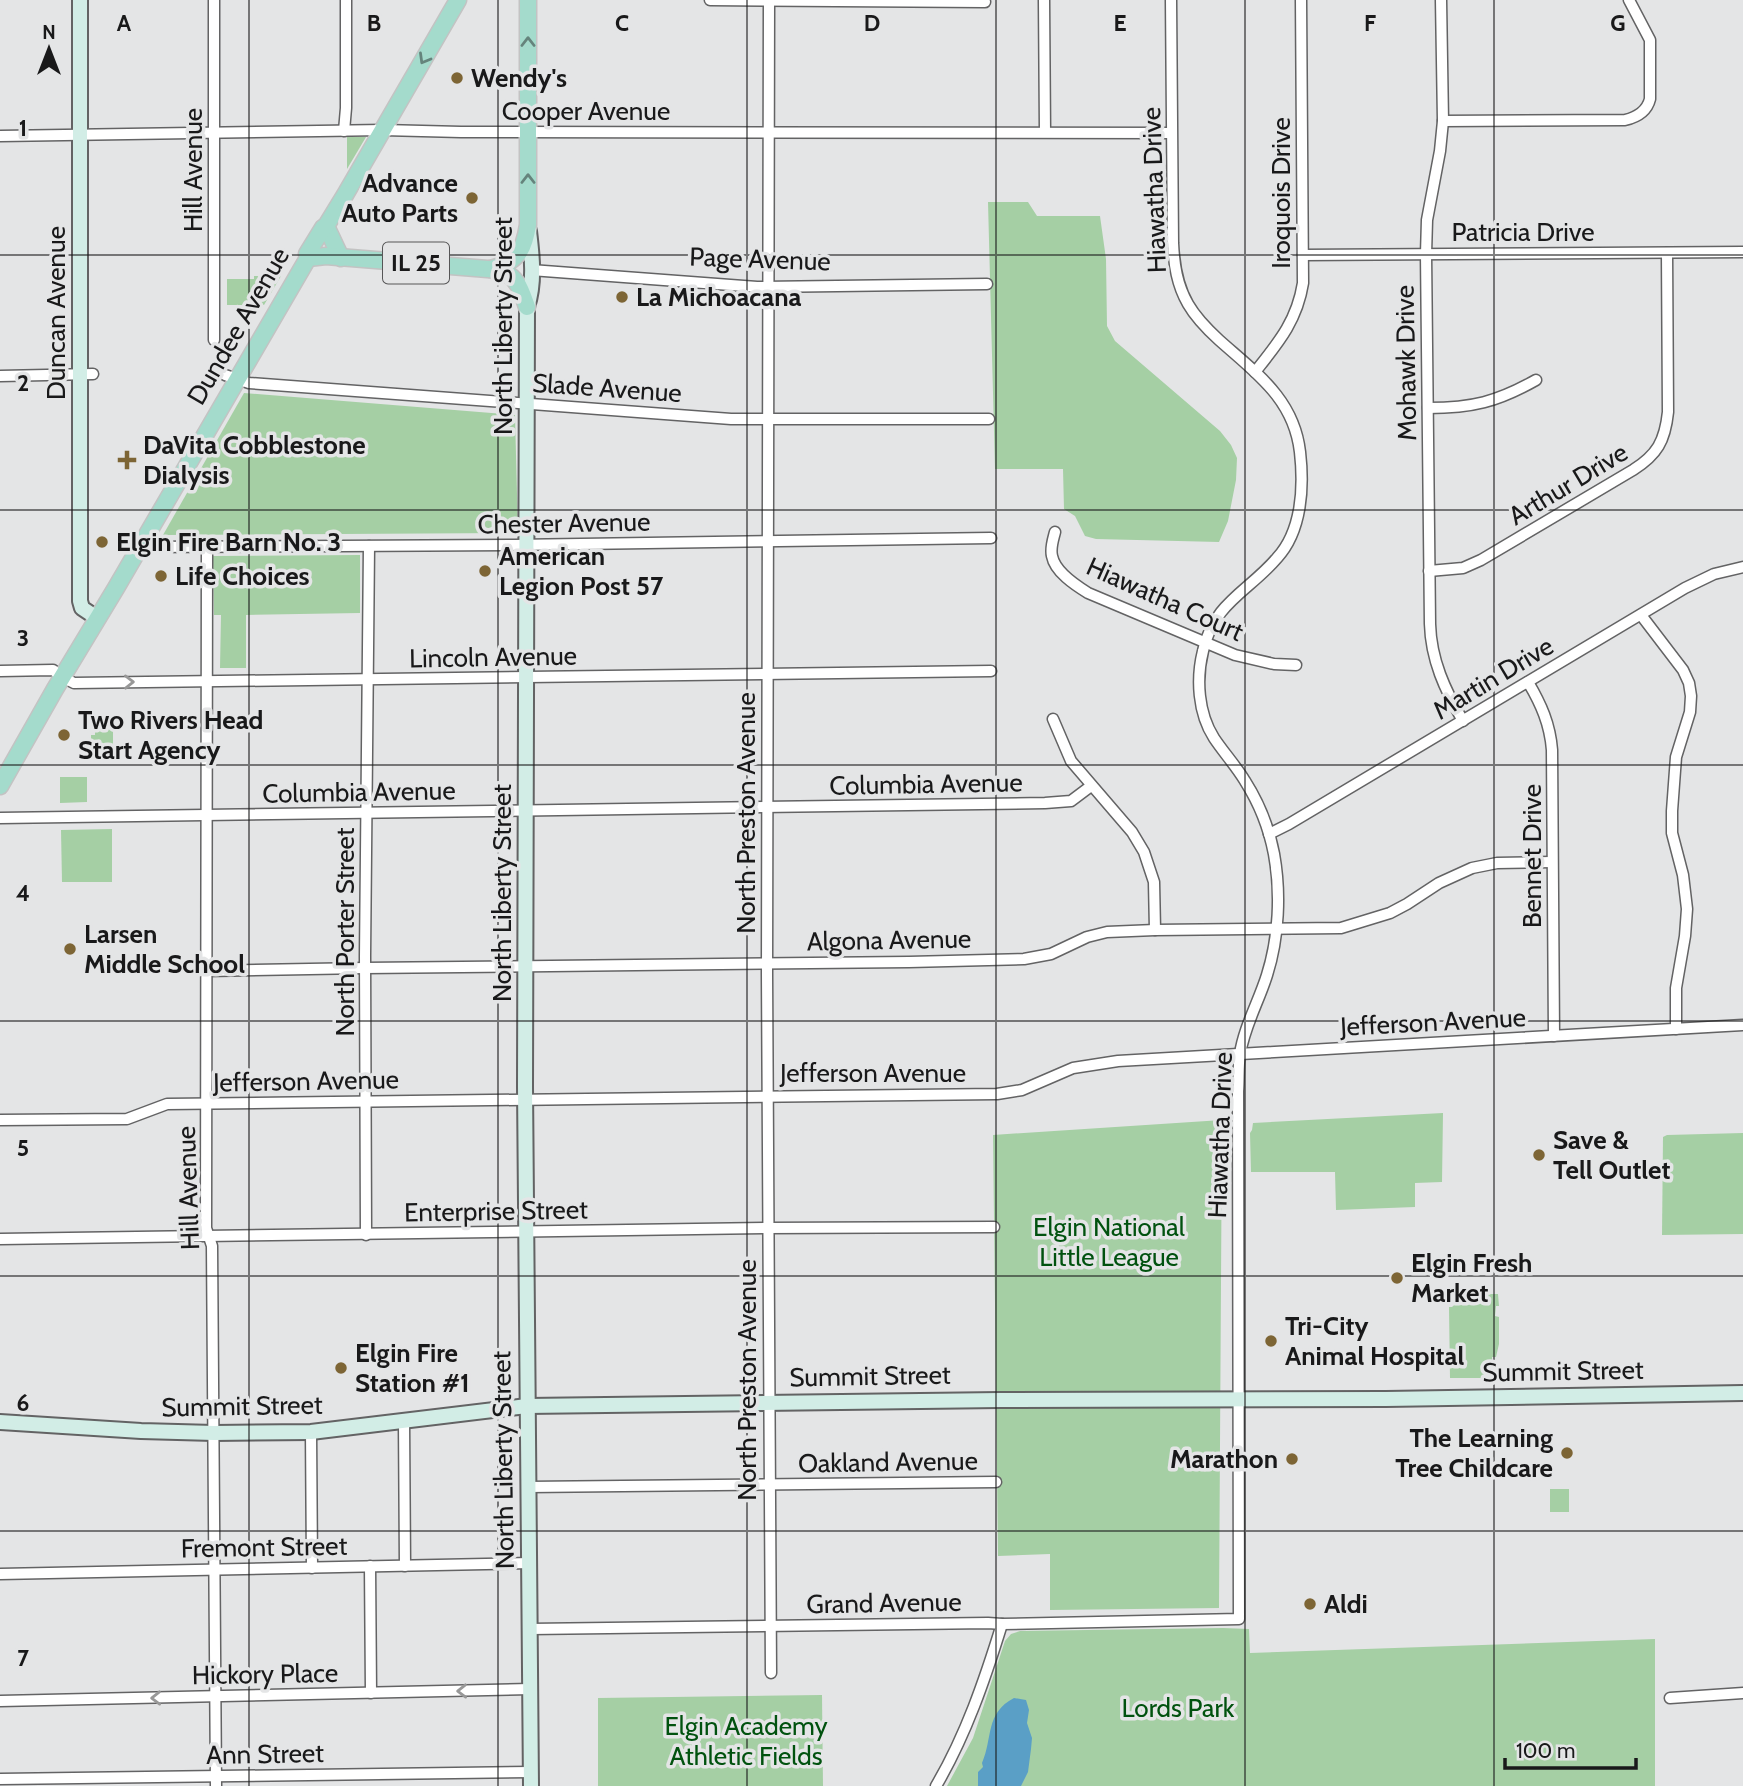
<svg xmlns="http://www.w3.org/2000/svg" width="1743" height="1786" font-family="Cabin,sans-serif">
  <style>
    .green { fill: #a5cfa4 }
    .water { fill: #5a9fc6 }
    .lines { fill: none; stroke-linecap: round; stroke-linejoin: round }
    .street-casing { stroke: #636364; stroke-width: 13 }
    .secondary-casing { stroke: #636364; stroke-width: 18 }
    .primary-casing { stroke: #c3c3c3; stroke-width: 19 }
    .street { stroke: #fff; stroke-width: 10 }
    .secondary { stroke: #d2ede6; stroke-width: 14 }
    .primary { stroke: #a4dbcc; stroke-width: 16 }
    .oneway { stroke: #65847c }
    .oneway2 { stroke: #989898 }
    .grid { fill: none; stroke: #19191a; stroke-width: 2; stroke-opacity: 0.55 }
    .poi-dot { fill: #7d6535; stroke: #e4e5e6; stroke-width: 2.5 }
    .labels { text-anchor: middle; stroke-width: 7; stroke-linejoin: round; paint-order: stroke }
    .shield { fill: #e4e5e6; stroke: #565657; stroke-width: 2 }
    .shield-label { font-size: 24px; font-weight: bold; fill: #19191a }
    .poi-label { font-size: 26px; font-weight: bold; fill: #19191a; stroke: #e4e5e6; text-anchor: start }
    .street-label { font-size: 26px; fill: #19191a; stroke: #e4e5e6 }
    .park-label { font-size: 26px; fill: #01520f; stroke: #e4e5e6 }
    .grid-label { font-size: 23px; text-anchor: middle; font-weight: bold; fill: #19191a; stroke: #e4e5e6; stroke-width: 7; stroke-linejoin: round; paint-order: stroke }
  </style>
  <rect width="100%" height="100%" fill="#e4e5e6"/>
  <g class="green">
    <path d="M347 137H366L347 169Z"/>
    <path d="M988 202H1028L1037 216H1100L1106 259 1107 326 1115 341 1220 431 1231 445 1237 458 1236 480 1228 521 1219 542 1096 539 1085 536 1075 516 1064 509 1063 469H995Z"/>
    <path d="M254 276H281L264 305H227V279H254Z"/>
    <path d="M244 393 515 415 518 533 163 535Z"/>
    <path d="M360 555V613L246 615V668H220L221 615H214L213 556Z"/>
    <path d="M95 729H113V745H91V735H95Z"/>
    <path d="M60 777H87V802L60 803Z"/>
    <path d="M112 829V882H62L61 830Z"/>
    <path d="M1443 1113 1442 1182 1415 1183V1207L1336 1210 1335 1172H1251L1250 1133 1252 1130 1253 1123Z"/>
    <path d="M1222 1120 1219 1608 1050 1610V1554L998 1556 993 1135Z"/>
    <path d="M1743 1133V1234L1662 1235 1663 1137 1667 1135Z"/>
    <path d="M1468 1294H1498L1499 1306H1496L1495 1316 1499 1317V1344L1496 1357H1492L1493 1378H1450L1449 1307H1452L1463 1297Z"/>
    <rect x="1550" y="1489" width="19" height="23"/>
    <path d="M1223 1628 1249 1629 1250 1653 1655 1639V1786H947L973 1738 1005 1641 1011 1634 1020 1631Z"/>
    <path d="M822 1695 823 1786H598V1698Z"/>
  </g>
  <path class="water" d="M1014 1698 1026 1700 1029 1710 1027 1723 1032 1738 1031 1749 1028 1772 1021 1786H978V1772L983 1767 982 1763C993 1738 985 1713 1014 1698Z"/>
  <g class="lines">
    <g class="street-casing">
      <g id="street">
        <path d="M710 0 985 2"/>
        <path d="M769 0 767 974 771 1673"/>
        <path d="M1044 0 1045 132"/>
        <path d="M1441 0 1443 121 1440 151 1427 220 1426 254 1430 624C1431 660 1445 690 1463 721"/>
        <path d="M1443 121 1625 120C1638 117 1647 111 1650 99V40L1629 0"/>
        <path d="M344 131 346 108V0"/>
        <path d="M0 136 383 130 461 132 1171 133"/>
        <path d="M1303 255 1743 252"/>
        <path d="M531 270 757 287 987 284"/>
        <path d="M214 340V0"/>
        <path d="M1255 372C1278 343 1297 321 1303 283L1301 0"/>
        <path d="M225 375 249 383 731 419H989"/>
        <path d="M0 376 93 374"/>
        <path d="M1428 408C1472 408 1497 402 1536 380"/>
        <path d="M1055 532C1053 540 1050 548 1052 556 1055 572 1075 585 1088 593L1235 655 1274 664 1296 665"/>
        <path d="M139 547 514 545 991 538"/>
        <path d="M207 547 206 1228 212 1246 216 1786"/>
        <path d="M1429 571 1463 568 1481 560 1633 470C1657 455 1665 441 1668 412L1667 253"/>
        <path d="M1641 615 1683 670 1689 683 1691 696 1690 712 1676 757 1672 811V833L1683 875 1687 909 1685 936 1676 988V1029"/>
        <path d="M0 671 53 670 62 677 74 683 991 671"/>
        <path d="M1528 682C1541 704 1550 724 1552 750L1554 1036"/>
        <path d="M1053 719 1071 761 1132 832 1144 852 1154 882 1155 930"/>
        <path d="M0 818 1045 803 1071 801 1091 786"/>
        <path d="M1269 834 1289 824 1685 588 1714 574 1743 567"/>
        <path d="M207 971 365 968 909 962 1024 959 1051 954 1087 937 1107 932 1155 930 1341 928 1390 913 1407 904 1439 883 1472 868 1497 863 1552 862"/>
        <path d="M0 1120 127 1119 167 1104 997 1094 1022 1090 1073 1068 1118 1061 1743 1025"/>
        <path d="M366 1235 365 956 369 546"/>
        <path d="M0 1239 768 1228 994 1227"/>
        <path d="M404 1421 405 1566"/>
        <path d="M311 1432 312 1568"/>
        <path d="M528 1487 996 1482"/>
        <path d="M370 1566 371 1693"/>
        <path d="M0 1574 529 1563"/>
        <path d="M530 1629 988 1623 1002 1624 1239 1619 1238 1091C1239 1079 1238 1066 1240 1054 1244 1027 1259 1001 1267 975 1279 937 1281 893 1274 854 1269 828 1259 803 1245 781 1236 766 1224 753 1214 738 1198 713 1196 679 1203 651 1214 602 1248 592 1277 558 1302 531 1304 487 1300 452 1294 399 1256 373 1219 340 1207 329 1196 318 1188 304 1177 285 1174 265 1173 243L1171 0"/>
        <path d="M1670 1698 1743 1693"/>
        <path d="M0 1701 530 1689"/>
        <path d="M0 1779 531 1772"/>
        <path d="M936 1786C966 1735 985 1679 1002 1624"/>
      </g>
    </g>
    <g class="secondary-casing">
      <g id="secondary">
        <path d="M80 0V601L82 608 97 618"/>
        <path d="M529 231C532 255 535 283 527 307L525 1087 531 1786"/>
        <path d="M0 1422 141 1431 214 1433 311 1432 527 1406 1000 1400 1386 1399 1743 1393"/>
      </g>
    </g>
    <g class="primary-casing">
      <g id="primary">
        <path d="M326 226 341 258"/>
        <path d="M308 258 326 256 500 270C518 277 521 290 527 307"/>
        <path d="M491 269C517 262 524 251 528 225V0"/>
        <path d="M0 786 55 689 116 588 308 258 307 254 323 228 326 226 345 195 458 0"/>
      </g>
    </g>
    <use href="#street" class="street"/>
    <use href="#secondary" class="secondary"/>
    <use href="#primary" class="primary"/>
  </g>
  <defs><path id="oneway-chevron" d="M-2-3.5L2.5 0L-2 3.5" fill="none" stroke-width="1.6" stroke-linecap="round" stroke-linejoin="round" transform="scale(1.75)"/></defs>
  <g class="oneway">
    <use href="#oneway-chevron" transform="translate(528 42) rotate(-90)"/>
    <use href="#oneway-chevron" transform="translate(424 59) rotate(120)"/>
    <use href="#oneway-chevron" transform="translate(528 179) rotate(-90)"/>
  </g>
  <g class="oneway2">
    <use href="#oneway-chevron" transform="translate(129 682) rotate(-1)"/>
    <use href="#oneway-chevron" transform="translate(462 1691) rotate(179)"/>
    <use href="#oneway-chevron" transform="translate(156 1698) rotate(179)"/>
  </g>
  <path class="grid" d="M249 0V1786M498 0V1786M747 0V1786M996 0V1786M1245 0V1786M1494 0V1786M0 255H1743M0 510H1743M0 765H1743M0 1021H1743M0 1276H1743M0 1531H1743"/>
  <g class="poi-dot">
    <circle cx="457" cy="78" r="7"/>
    <circle cx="472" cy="198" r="7"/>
    <circle cx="622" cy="297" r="7"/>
    <path d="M123.5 449.5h7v7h7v7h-7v7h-7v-7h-7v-7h7z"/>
    <circle cx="102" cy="542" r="7"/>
    <circle cx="485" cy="571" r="7"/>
    <circle cx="161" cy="576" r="7"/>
    <circle cx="64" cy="735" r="7"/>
    <circle cx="70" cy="949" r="7"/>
    <circle cx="1539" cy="1155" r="7"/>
    <circle cx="1397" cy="1278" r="7"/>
    <circle cx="1271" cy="1341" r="7"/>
    <circle cx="341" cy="1368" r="7"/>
    <circle cx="1567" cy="1453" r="7"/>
    <circle cx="1292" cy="1459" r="7"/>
    <circle cx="1310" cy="1604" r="7"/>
  </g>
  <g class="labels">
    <rect class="shield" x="383" y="242.5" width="66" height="41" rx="5"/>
    <g class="shield-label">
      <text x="416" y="271">IL 25</text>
    </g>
    <g class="poi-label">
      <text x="471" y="87">Wendy's</text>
      <text x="458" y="192" text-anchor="end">Advance<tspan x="458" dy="30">Auto Parts</tspan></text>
      <text x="636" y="306">La Michoacana</text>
      <text x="143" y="454">DaVita Cobblestone<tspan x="143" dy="30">Dialysis</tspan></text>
      <text x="116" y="551">Elgin Fire Barn No. 3</text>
      <text x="499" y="565">American<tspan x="499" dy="30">Legion Post 57</tspan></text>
      <text x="175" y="585">Life Choices</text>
      <text x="78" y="729">Two Rivers Head<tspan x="78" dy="30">Start Agency</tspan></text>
      <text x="84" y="943">Larsen<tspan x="84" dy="30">Middle School</tspan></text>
      <text x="1553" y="1149">Save &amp;<tspan x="1553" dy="30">Tell Outlet</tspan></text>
      <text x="1411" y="1272">Elgin Fresh<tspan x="1411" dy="30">Market</tspan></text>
      <text x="1285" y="1335">Tri-City<tspan x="1285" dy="30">Animal Hospital</tspan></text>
      <text x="355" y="1362">Elgin Fire<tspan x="355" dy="30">Station #1</tspan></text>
      <text x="1553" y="1447" text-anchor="end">The Learning<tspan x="1553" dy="30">Tree Childcare</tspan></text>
      <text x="1278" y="1468" text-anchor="end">Marathon</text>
      <text x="1324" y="1613">Aldi</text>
    </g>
    <g class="street-label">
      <text x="586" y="120">Cooper Avenue</text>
      <text transform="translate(193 170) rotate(-90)" y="9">Hill Avenue</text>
      <text transform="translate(1154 190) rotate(-92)" y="9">Hiawatha Drive</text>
      <text transform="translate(1281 193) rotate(-90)" y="9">Iroquois Drive</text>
      <text x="1523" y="241">Patricia Drive</text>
      <text transform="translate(760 259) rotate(2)" y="9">Page Avenue</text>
      <text transform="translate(56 313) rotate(-90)" y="9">Duncan Avenue</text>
      <text transform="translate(238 326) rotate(-60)" y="9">Dundee Avenue</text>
      <text transform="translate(503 326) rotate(-90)" y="9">North Liberty Street</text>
      <text transform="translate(1406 363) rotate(-91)" y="9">Mohawk Drive</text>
      <text transform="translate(607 388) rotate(4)" y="9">Slade Avenue</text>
      <text transform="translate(1568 484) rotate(-31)" y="9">Arthur Drive</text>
      <text transform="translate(564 523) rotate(-1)" y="9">Chester Avenue</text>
      <text transform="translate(1165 599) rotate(24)" y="9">Hiawatha Court</text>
      <text transform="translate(493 657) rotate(-1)" y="9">Lincoln Avenue</text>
      <text transform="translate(1493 678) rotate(-31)" y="9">Martin Drive</text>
      <text transform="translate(926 784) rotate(-1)" y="9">Columbia Avenue</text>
      <text transform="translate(359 792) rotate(-1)" y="9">Columbia Avenue</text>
      <text transform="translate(746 813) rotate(-90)" y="9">North Preston Avenue</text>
      <text transform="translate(1532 856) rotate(-90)" y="9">Bennet Drive</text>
      <text transform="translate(502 893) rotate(-90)" y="9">North Liberty Street</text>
      <text transform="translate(345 932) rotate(-90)" y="9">North Porter Street</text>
      <text transform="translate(889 940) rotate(-1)" y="9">Algona Avenue</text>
      <text transform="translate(1433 1022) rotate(-3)" y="9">Jefferson Avenue</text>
      <text x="873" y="1082">Jefferson Avenue</text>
      <text transform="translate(306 1081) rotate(-1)" y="9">Jefferson Avenue</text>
      <text transform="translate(1220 1135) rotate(-88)" y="9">Hiawatha Drive</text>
      <text transform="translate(188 1188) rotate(-92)" y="9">Hill Avenue</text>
      <text transform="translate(496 1211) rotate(-1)" y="9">Enterprise Street</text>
      <text transform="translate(1563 1371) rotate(-1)" y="9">Summit Street</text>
      <text transform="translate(870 1376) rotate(-1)" y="9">Summit Street</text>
      <text transform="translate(747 1380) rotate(-90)" y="9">North Preston Avenue</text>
      <text transform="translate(242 1406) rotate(-1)" y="9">Summit Street</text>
      <text transform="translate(503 1460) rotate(-91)" y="9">North Liberty Street</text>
      <text transform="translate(888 1462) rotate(-1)" y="9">Oakland Avenue</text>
      <text transform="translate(264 1547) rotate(-1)" y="9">Fremont Street</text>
      <text transform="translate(884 1603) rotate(-1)" y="9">Grand Avenue</text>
      <text transform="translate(265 1674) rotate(-1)" y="9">Hickory Place</text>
      <text transform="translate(265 1754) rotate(-1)" y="9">Ann Street</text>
    </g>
    <g class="park-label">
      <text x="1109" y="1236">Elgin National<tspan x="1109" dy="30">Little League</tspan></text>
      <text x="1178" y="1717">Lords Park</text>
      <text x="746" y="1735">Elgin Academy<tspan x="746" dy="30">Athletic Fields</tspan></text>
    </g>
  </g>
  <g class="grid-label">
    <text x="124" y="31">A</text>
    <text x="374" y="31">B</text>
    <text x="622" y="31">C</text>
    <text x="872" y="31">D</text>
    <text x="1120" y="31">E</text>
    <text x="1370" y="31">F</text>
    <text x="1618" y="31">G</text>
    <text x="23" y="136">1</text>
    <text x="23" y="391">2</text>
    <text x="23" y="646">3</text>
    <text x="23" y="901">4</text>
    <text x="23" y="1156">5</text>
    <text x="23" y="1411">6</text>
    <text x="23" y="1666">7</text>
  </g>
  <g transform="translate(49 49)" stroke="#e4e5e6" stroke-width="5" paint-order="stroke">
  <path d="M0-5L12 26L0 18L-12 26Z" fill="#19191a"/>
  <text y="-10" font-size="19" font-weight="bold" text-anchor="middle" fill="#19191a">N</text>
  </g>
  <path d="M1505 1758v10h131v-10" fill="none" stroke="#19191a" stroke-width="3.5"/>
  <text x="1516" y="1758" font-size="21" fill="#19191a" stroke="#e4e5e6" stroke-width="5" paint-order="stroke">100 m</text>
</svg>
